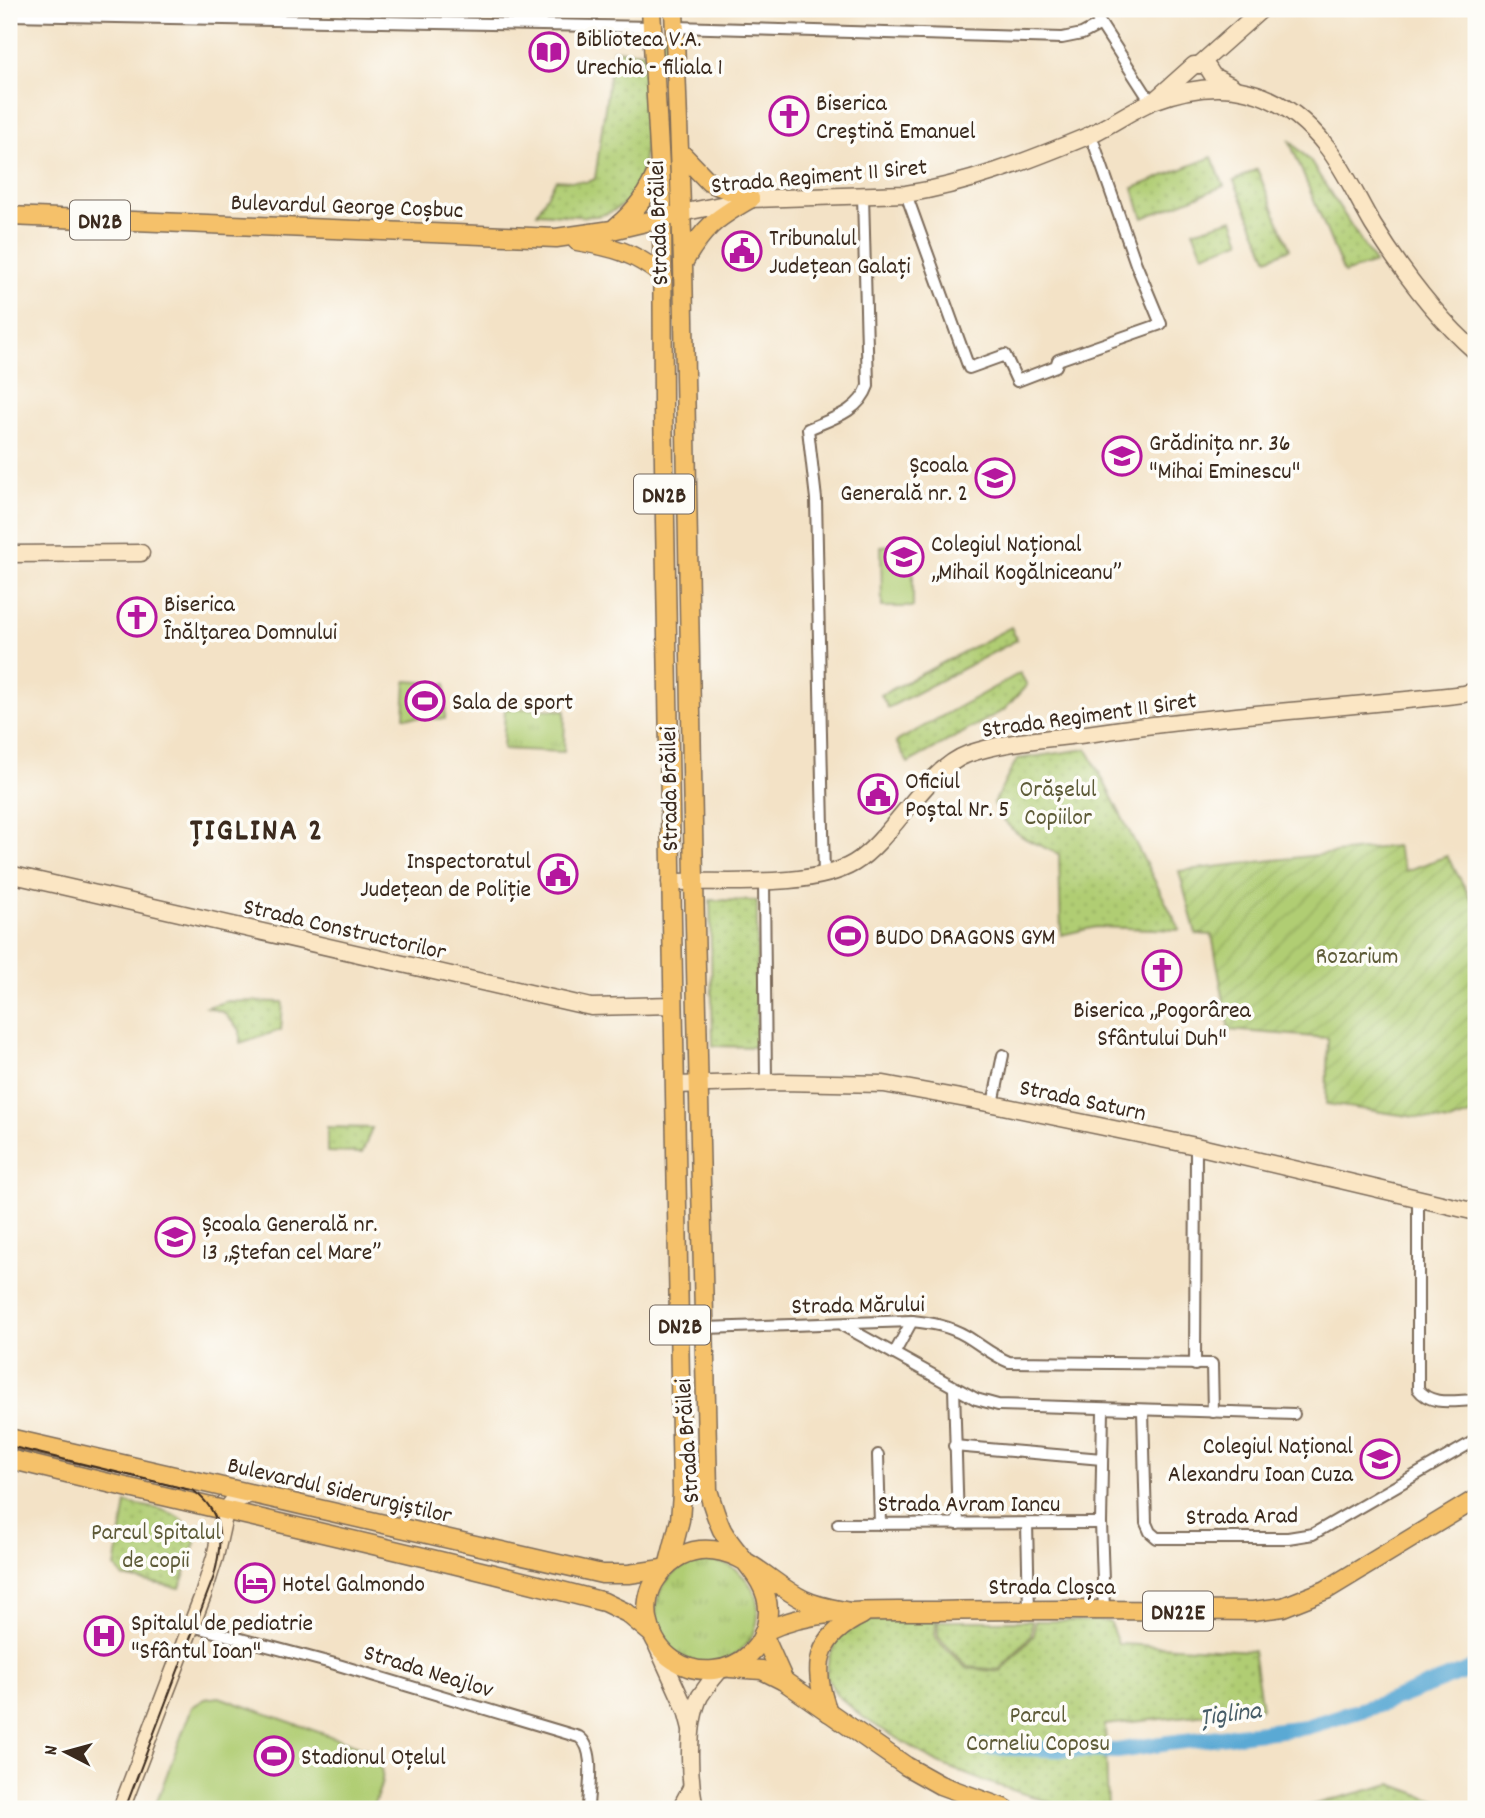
<svg xmlns="http://www.w3.org/2000/svg" width="1485" height="1818" font-family="Dekko,sans-serif">
  <style>
    .grass { fill: url(#grass-tufts); stroke: #767c48; stroke-width: 2 }
    .park { fill: url(#park-dots); stroke: #767c48; stroke-width: 2 }
    .garden { fill: url(#garden-furrows); stroke: #767c48; stroke-width: 2 }
    .pitch { fill: #b0cd73; stroke: #767c48; stroke-width: 2 }
    .lines { fill: none; stroke-linecap: round; stroke-linejoin: round }
    .river { stroke: #5aa9d4; stroke-width: 16 }
    .street-casing { stroke: #7b6a59; stroke-width: 14 }
    .secondary-casing { stroke: #7b6a59; stroke-width: 19 }
    .primary-casing { stroke: #7b6a59; stroke-width: 21 }
    .street { stroke: #fff; stroke-width: 10 }
    .secondary { stroke: #fbe6c4; stroke-width: 16 }
    .primary { stroke: #f5c16b; stroke-width: 18 }
    .tram { stroke: #3b2a1e; stroke-width: 2 }
    .labels { text-anchor: middle; stroke-width: 7; stroke-linejoin: round; paint-order: stroke }
    .shield { fill: #fdfcf7; stroke: #75695f; stroke-width: 2 }
    .shield-label { font-size: 23px; font-weight: bold; fill: #3b2a1e }
    .poi-label { font-size: 24px; fill: #3b2a1e; stroke: #fdfcf7; text-anchor: start }
    .street-label { font-size: 24px; fill: #3b2a1e; stroke: #fdfcf7 }
    .park-label { font-size: 24px; fill: #5e5b38; stroke: #fdfcf7 }
    .water-label { font-size: 26px; font-style: italic; fill: #475d67; stroke: #fdfcf7 }
    .district-label { font-size: 32px; font-weight: bold; letter-spacing: 2px; fill: #3b2a1e; stroke: #fdfcf7 }
  </style>
  <defs>
    <pattern id="grass-tufts" width="24" height="20" patternUnits="userSpaceOnUse" patternTransform="scale(1.75)"><rect width="24" height="20" fill="#b0cd73"/><path d="M3 7l-1-3M5 7V3M7 7l1-3M15 17l-1-3M17 17v-4M19 17l1-3" fill="none" stroke="#98b063"/></pattern>
    <pattern id="park-dots" width="8" height="8" patternUnits="userSpaceOnUse" patternTransform="scale(1.75)"><rect width="8" height="8" fill="#b0cd73"/><path d="M2 2h.1M6 6h.1" fill="none" stroke="#98b063" stroke-width="1.8" stroke-linecap="round"/></pattern>
    <pattern id="garden-furrows" width="10" height="10" patternUnits="userSpaceOnUse" patternTransform="scale(1.75)"><rect width="10" height="10" fill="#b0cd73"/><path d="M-1 1l2-2M0 10L10 0M9 11l2-2" fill="none" stroke="#98b063"/></pattern>
  </defs>
  <rect width="100%" height="100%" fill="#fdfcf7"/>
  <filter id="ink" filterUnits="userSpaceOnUse"><feTurbulence type="fractalNoise" baseFrequency=".0143" numOctaves="2"/><feDisplacementMap in="SourceGraphic" scale="14" xChannelSelector="R" yChannelSelector="G"/><feConvolveMatrix kernelMatrix="1 2 1 2 8 2 1 2 1" color-interpolation-filters="sRGB"/></filter>
  <filter id="wash" filterUnits="userSpaceOnUse"><feTurbulence type="fractalNoise" baseFrequency=".00686" numOctaves="4" result="noise"/><feDisplacementMap in="SourceGraphic" scale="28" xChannelSelector="R" yChannelSelector="G"/><feGaussianBlur stdDeviation="1.57" result="paint"/><feColorMatrix in="noise" values="0 0 0 0 0 0 0 0 0 0 0 0 0 0 0 0 0 1.4 0 .05"/><feComposite in="paint" operator="in"/></filter>
  <g filter="url(#wash)">
    <rect width="100%" height="100%" fill="#f3e2c6"/>
    <g class="grass">
      <path d="M665 34 667 35 672 195 670 196 660 36Z"/>
      <path d="M505 708 565 710 564 752 503 749Z"/>
      <circle cx="707" cy="1612" r="51"/>
    </g>
    <g class="park">
      <path d="M613 50 644 52C645 85 650 156 638 186 632 201 613 214 596 216 578 218 556 214 537 213L556 180 588 182 595 179Z"/>
      <path d="M1289 140 1310 161 1375 263 1344 273Z"/>
      <path d="M1212 157 1224 186 1143 218 1133 188Z"/>
      <path d="M1257 169 1290 249 1268 259 1234 181Z"/>
      <path d="M1233 219 1241 241 1203 254 1193 231Z"/>
      <path d="M1011 627 1017 640 888 708 881 695Z"/>
      <path d="M1020 673 1027 685 1004 710 908 763 896 742Z"/>
      <path d="M1087 749 1180 930 1096 927 1061 935 1059 854C1029 841 1008 835 994 803L1017 759Z"/>
      <path d="M710 900 757 901V1047L713 1046Z"/>
      <path d="M228 1001 283 1002 281 1030 240 1043V1030L223 1012 207 1007Z"/>
      <path d="M327 1127 372 1128 362 1153 327 1152Z"/>
      <path d="M126 1503C157 1509 181 1507 196 1539L180 1588 123 1577 115 1567Z"/>
      <path d="M870 1620 936 1621 935 1638 966 1668 1001 1672 1034 1635 1035 1621H1109L1118 1644 1253 1651 1262 1708 1105 1725 1108 1809H1071L981 1780 938 1763 865 1719 836 1694 826 1675 829 1656 839 1637 855 1624Z"/>
      <path d="M938 1621H1032L1031 1635 1000 1670 968 1667 938 1637Z"/>
      <path d="M1391 1784 1459 1809H1297Z"/>
    </g>
    <path class="garden" d="M1396 846 1406 871 1447 856 1473 902H1476V1113L1449 1122 1326 1104 1328 1038 1229 1030 1212 935 1196 934 1179 871Z"/>
    <g class="pitch">
      <path d="M913 544V607H882L881 546Z"/>
      <path d="M406 681 446 684 445 719 404 717Z"/>
      <path d="M219 1697 370 1750C390 1776 382 1781 372 1809H154L192 1707 205 1699Z"/>
    </g>
    <g class="lines">
      <path class="river" d="M980 1747 1117 1751 1168 1743 1306 1727 1384 1703 1476 1667"/>
    </g>
  </g>
  <g filter="url(#ink)">
    <g class="lines">
      <g class="street-casing">
        <g id="street">
          <path d="M1091 9 1151 102"/>
          <path d="M9 15 653 27"/>
          <path d="M675 27 1062 38 1082 34 1099 25"/>
          <path d="M906 194 969 368 1005 355 1017 381 1056 366 1058 360 1161 324 1136 264 1091 135"/>
          <path d="M824 876 816 499 808 429C831 419 859 412 868 386L863 195"/>
          <path d="M764 880 766 1082"/>
          <path d="M993 1104 1003 1055"/>
          <path d="M1418 1199V1389C1431 1407 1456 1400 1476 1400"/>
          <path d="M844 1326 976 1399 998 1405 1294 1414"/>
          <path d="M705 1328 912 1321C932 1323 949 1326 966 1336 981 1345 992 1355 1009 1362L1212 1364 1213 1412"/>
          <path d="M894 1354 912 1321"/>
          <path d="M1195 1365 1196 1146"/>
          <path d="M954 1388 958 1524"/>
          <path d="M1103 1410 1101 1523 1104 1610"/>
          <path d="M1143 1411 1146 1523 1150 1532 1157 1538H1288L1313 1534 1476 1440"/>
          <path d="M954 1446 1102 1459"/>
          <path d="M878 1455 880 1524"/>
          <path d="M838 1524 1101 1523"/>
          <path d="M1027 1524 1029 1610"/>
          <path d="M192 1626 335 1664 579 1737C597 1749 588 1790 588 1809"/>
        </g>
      </g>
      <g class="secondary-casing">
        <g id="secondary">
          <path d="M1199 65 1262 9"/>
          <path d="M1157 98 1194 65H1203L1208 68 1213 76 1232 86"/>
          <path d="M681 213 750 199 906 194C968 184 1025 162 1083 138 1107 128 1129 111 1153 101 1223 75 1280 87 1327 147 1345 170 1358 200 1373 225 1401 270 1436 317 1476 352"/>
          <path d="M9 554 141 553"/>
          <path d="M9 874 591 1007 673 1005"/>
          <path d="M670 882C721 880 811 889 854 863 892 840 926 769 968 754 1009 740 1052 739 1094 733 1216 715 1341 708 1464 694L1476 691"/>
          <path d="M675 1085 780 1082 884 1084 993 1104 1196 1146 1476 1212"/>
          <path d="M657 1646 686 1710 691 1729"/>
          <path d="M121 1809 203 1595 215 1557 225 1512 233 1501 251 1494"/>
          <path d="M680 1809 691 1788"/>
          <path d="M695 1809C689 1779 686 1725 700 1696 706 1687 713 1678 720 1670"/>
        </g>
      </g>
      <g class="primary-casing">
        <g id="primary">
          <path d="M651 9 662 202 663 406 682 1494 680 1520 669 1563"/>
          <path d="M674 9 683 263 694 881 708 1490C712 1504 716 1517 722 1530 737 1557 769 1579 768 1612 765 1683 665 1692 649 1623 645 1608 648 1590 657 1578 667 1563 682 1552 700 1550 742 1546 770 1584 804 1600 818 1607 835 1609 850 1612"/>
          <path d="M680 152 709 182 750 199"/>
          <path d="M9 216 556 238 612 230 671 216"/>
          <path d="M616 227C636 211 649 193 658 169"/>
          <path d="M577 241C613 247 634 252 663 276"/>
          <path d="M683 263C703 228 715 219 750 199"/>
          <path d="M9 1438 602 1574H629L662 1569"/>
          <path d="M9 1459C207 1508 407 1550 604 1602L627 1613 651 1633"/>
          <path d="M765 1631C818 1606 881 1612 938 1611 1043 1609 1148 1610 1253 1611L1283 1607 1326 1590 1476 1499"/>
          <path d="M763 1634 784 1681"/>
          <path d="M730 1668 762 1670 784 1681 906 1766 940 1785 1006 1809"/>
          <path d="M828 1712C811 1666 816 1637 862 1615"/>
        </g>
      </g>
      <use href="#street" class="street"/>
      <use href="#secondary" class="secondary"/>
      <use href="#primary" class="primary"/>
      <path class="tram" d="M9 1446 194 1491C224 1514 223 1542 214 1576L125 1809"/>
    </g>
  </g>
  <defs>
    <g id="library-ring" transform="scale(2.0125)"><circle r="9.5" fill="#fdfcf7" stroke="#b5179e" stroke-width="1.5"/><path d="M-6-4Q-3-5.5-.7-3.5V5Q-3 3-6 4ZM6-4Q3-5.5 .7-3.5V5Q3 3 6 4Z" fill="#b5179e"/></g>
    <g id="church-ring" transform="scale(2.0125)"><circle r="9.5" fill="#fdfcf7" stroke="#b5179e" stroke-width="1.5"/><path d="M-1.2-6h2.4v3.5h3.3v2.4h-3.3V6h-2.4V-.1h-3.3v-2.4h3.3Z" fill="#b5179e"/></g>
    <g id="civic-ring" transform="scale(2.0125)"><circle r="9.5" fill="#fdfcf7" stroke="#b5179e" stroke-width="1.5"/><path d="M-.6-6.5H3V-4.5H.6V-3L4-1V1h2V6H-6V1h2V-1L-.6-3ZM-1.2 2.5V6h2.4V2.5Z" fill="#b5179e"/></g>
    <g id="school-ring" transform="scale(2.0125)"><circle r="9.5" fill="#fdfcf7" stroke="#b5179e" stroke-width="1.5"/><path d="M0-5L7-2L0 1L-7-2ZM-4 1L0 2.5L4 1V4Q0 6-4 4Z" fill="#b5179e"/></g>
    <g id="university-ring" transform="scale(2.0125)"><circle r="9.5" fill="#fdfcf7" stroke="#b5179e" stroke-width="1.5"/><path d="M0-5L7-2L0 1L-7-2ZM-4 1L0 2.5L4 1V4Q0 6-4 4Z" fill="#b5179e"/></g>
    <g id="stadium-ring" transform="scale(2.0125)"><circle r="9.5" fill="#fdfcf7" stroke="#b5179e" stroke-width="1.5"/><path d="M0-5a6.5 5 0 1 0 0 10a6.5 5 0 1 0 0-10ZM-3.5-1.8h7v3.6h-7Z" fill="#b5179e"/></g>
    <g id="hotel-ring" transform="scale(2.0125)"><circle r="9.5" fill="#fdfcf7" stroke="#b5179e" stroke-width="1.5"/><path d="M-6-4.5h1.5V1H6V5H4.5V3h-9V5H-6ZM-4 0a1.8 1.8 0 1 1 3.6 0ZM.5 0V-2.5h3Q6-2.5 6 0Z" fill="#b5179e"/></g>
    <g id="hospital-ring" transform="scale(2.0125)"><circle r="9.5" fill="#fdfcf7" stroke="#b5179e" stroke-width="1.5"/><path d="M-5-5h3v3.5h4V-5h3V5h-3V1.5h-4V5h-3Z" fill="#b5179e"/></g>
  </defs>
  <g fill-rule="evenodd">
    <use href="#library-ring" x="549" y="52"/>
    <use href="#church-ring" x="789" y="116"/>
    <use href="#civic-ring" x="742" y="251"/>
    <use href="#school-ring" x="1122" y="456"/>
    <use href="#school-ring" x="995" y="478"/>
    <use href="#university-ring" x="904" y="557"/>
    <use href="#church-ring" x="137" y="617"/>
    <use href="#stadium-ring" x="425" y="701"/>
    <use href="#civic-ring" x="878" y="794"/>
    <use href="#civic-ring" x="558" y="874"/>
    <use href="#stadium-ring" x="848" y="936"/>
    <use href="#church-ring" x="1162" y="970"/>
    <use href="#school-ring" x="175" y="1237"/>
    <use href="#school-ring" x="1380" y="1459"/>
    <use href="#hotel-ring" x="255" y="1583"/>
    <use href="#hospital-ring" x="104" y="1636"/>
    <use href="#stadium-ring" x="274" y="1756"/>
  </g>
  <g class="labels">
    <g class="shield">
      <rect x="70" y="200.5" width="60" height="39" rx="5"/>
      <rect x="634" y="474.5" width="60" height="39" rx="5"/>
      <rect x="650" y="1305.5" width="60" height="39" rx="5"/>
      <rect x="1143" y="1591.5" width="70" height="39" rx="5"/>
    </g>
    <g class="shield-label">
      <text x="100" y="228">DN2B</text>
      <text x="664" y="502">DN2B</text>
      <text x="680" y="1333">DN2B</text>
      <text x="1178" y="1619">DN22E</text>
    </g>
    <g class="poi-label">
      <text x="576" y="46">Biblioteca V.A.<tspan x="576" dy="28">Urechia - filiala 1</tspan></text>
      <text x="816" y="110">Biserica<tspan x="816" dy="28">Creștină Emanuel</tspan></text>
      <text x="769" y="245">Tribunalul<tspan x="769" dy="28">Județean Galați</tspan></text>
      <text x="1149" y="450">Grădinița nr. 36<tspan x="1149" dy="28">"Mihai Eminescu"</tspan></text>
      <text x="968" y="472" text-anchor="end">Școala<tspan x="968" dy="28">Generală nr. 2</tspan></text>
      <text x="931" y="551">Colegiul Național<tspan x="931" dy="28">„Mihail Kogălniceanu”</tspan></text>
      <text x="164" y="611">Biserica<tspan x="164" dy="28">Înălțarea Domnului</tspan></text>
      <text x="452" y="709">Sala de sport</text>
      <text x="905" y="788">Oficiul<tspan x="905" dy="28">Poștal Nr. 5</tspan></text>
      <text x="531" y="868" text-anchor="end">Inspectoratul<tspan x="531" dy="28">Județean de Poliție</tspan></text>
      <text x="875" y="944">BUDO DRAGONS GYM</text>
      <text x="1162" y="1017" text-anchor="middle">Biserica „Pogorârea<tspan x="1162" dy="28">Sfântului Duh"</tspan></text>
      <text x="202" y="1231">Școala Generală nr.<tspan x="202" dy="28">13 „Ștefan cel Mare”</tspan></text>
      <text x="1353" y="1453" text-anchor="end">Colegiul Național<tspan x="1353" dy="28">Alexandru Ioan Cuza</tspan></text>
      <text x="282" y="1591">Hotel Galmondo</text>
      <text x="131" y="1630">Spitalul de pediatrie<tspan x="131" dy="28">"Sfântul Ioan"</tspan></text>
      <text x="301" y="1764">Stadionul Oțelul</text>
    </g>
    <g class="street-label">
      <text transform="translate(819 175) rotate(-5)" y="8">Strada Regiment 11 Siret</text>
      <text transform="translate(347 205) rotate(2)" y="8">Bulevardul George Coșbuc</text>
      <text transform="translate(657 223) rotate(-92)" y="8">Strada Brăilei</text>
      <text transform="translate(1089 714) rotate(-8)" y="8">Strada Regiment 11 Siret</text>
      <text transform="translate(668 789) rotate(-91)" y="8">Strada Brăilei</text>
      <text transform="translate(345 928) rotate(13)" y="8">Strada Constructorilor</text>
      <text transform="translate(1083 1099) rotate(12)" y="8">Strada Saturn</text>
      <text transform="translate(858 1304) rotate(-1)" y="8">Strada Mărului</text>
      <text transform="translate(686 1441) rotate(-94)" y="8">Strada Brăilei</text>
      <text transform="translate(340 1489) rotate(13)" y="8">Bulevardul Siderurgiștilor</text>
      <text x="969" y="1511">Strada Avram Iancu</text>
      <text transform="translate(1242 1515) rotate(-1)" y="8">Strada Arad</text>
      <text x="1052" y="1594">Strada Cloșca</text>
      <text transform="translate(429 1670) rotate(17)" y="8">Strada Neajlov</text>
    </g>
    <g class="park-label">
      <text x="1058" y="796">Orășelul<tspan x="1058" dy="28">Copiilor</tspan></text>
      <text x="1357" y="963">Rozarium</text>
      <text x="156" y="1539">Parcul Spitalul<tspan x="156" dy="28">de copii</tspan></text>
      <text x="1038" y="1722">Parcul<tspan x="1038" dy="28">Corneliu Coposu</tspan></text>
    </g>
    <g class="water-label">
      <text transform="translate(1230 1712) rotate(-7)" y="9">Țiglina</text>
    </g>
    <g class="district-label">
      <text x="257" y="839">ȚIGLINA 2</text>
    </g>
  </g>
  <rect width="1485" height="1818" fill="none" stroke="#fdfcf7" stroke-width="35"/>
  <g transform="translate(66 1752) rotate(276)" stroke="#fdfcf7" stroke-width="5" paint-order="stroke">
  <path d="M0-5L12 26L0 18L-12 26Z" fill="#3b2a1e"/>
  <text y="-10" font-size="19" font-weight="bold" text-anchor="middle" fill="#3b2a1e">N</text>
  </g>
</svg>
